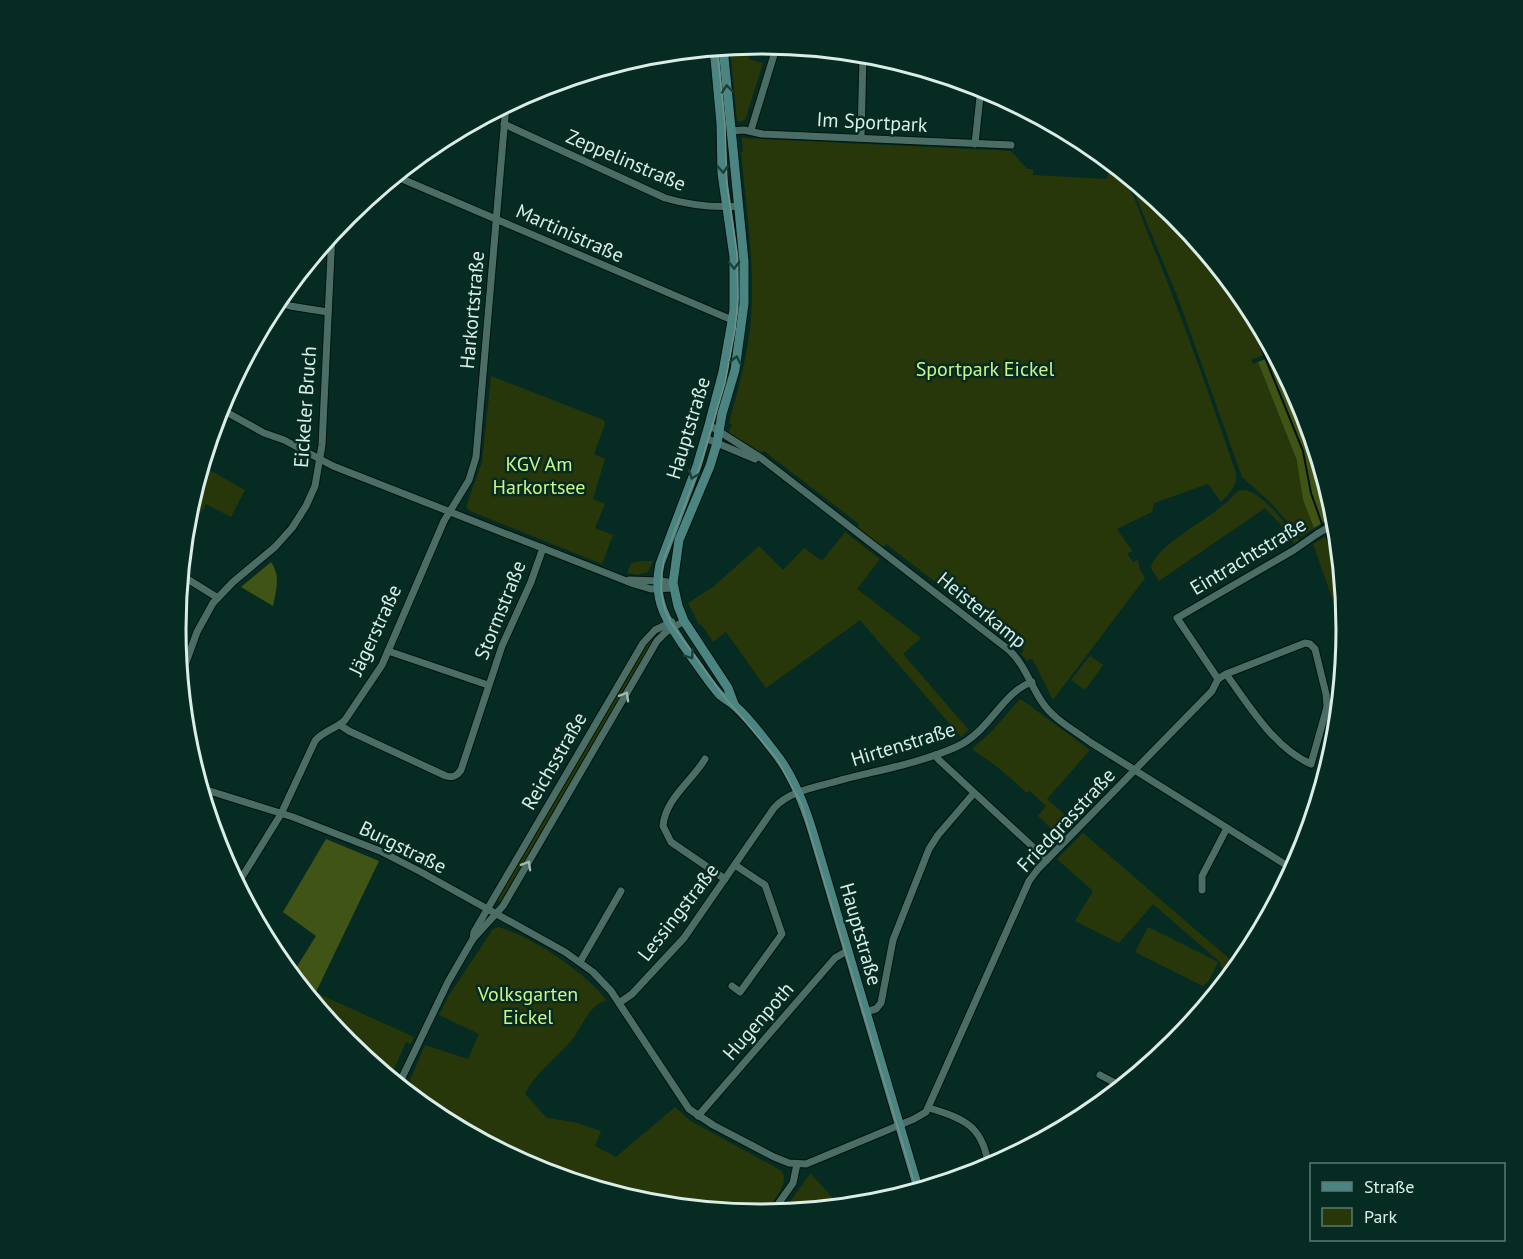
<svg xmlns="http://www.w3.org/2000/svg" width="1523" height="1259" font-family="'PT Sans',sans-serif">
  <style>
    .green { fill: #28370a }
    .forest { fill: #3f5415 }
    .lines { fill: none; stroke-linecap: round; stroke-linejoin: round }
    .stream { stroke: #051217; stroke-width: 2 }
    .street-casing { stroke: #00120d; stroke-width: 9 }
    .secondary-casing { stroke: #00120d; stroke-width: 11 }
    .street { stroke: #4a6e65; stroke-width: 7 }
    .secondary { stroke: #4b8581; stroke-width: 9 }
    .tram { stroke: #749089; stroke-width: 1.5 }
    .oneway { stroke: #17423a }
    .oneway2 { stroke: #a0bab3 }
    .labels { text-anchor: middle; stroke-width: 5; stroke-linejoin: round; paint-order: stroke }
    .street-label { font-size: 20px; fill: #daede7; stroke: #062b23 }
    .park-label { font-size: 20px; fill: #ccf689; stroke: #062b23 }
    .rim { fill: none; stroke: #daede7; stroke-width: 3 }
  </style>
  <rect width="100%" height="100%" fill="#062b23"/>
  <g class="green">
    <path d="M747 45 749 59 763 63 745 120 739 122 737 120 730 47Z"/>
    <path d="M742 138 1011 151 1027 169H1033V175L1107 179 1108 173 1117 174C1135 189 1141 218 1150 239 1182 316 1209 394 1236 473 1237 487 1230 493 1221 502L1208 484 1154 503 1152 512 1117 529 1132 551 1127 554 1133 562 1138 560 1140 570 1145 578 1053 700 1033 660 1030 659 1027 661 1021 654 1024 650 886 544 882 549 856 529 859 524 764 451 759 454 728 433 732 425 729 423C738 389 748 354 751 319 755 263 746 207 741 152L743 151Z"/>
    <path d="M1127 175 1176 215 1249 304 1274 351 1251 360 1253 364 1258 362 1299 467 1303 500 1314 528 1301 537 1271 503 1242 477 1178 298Z"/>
    <path d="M491 376 604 420 605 424 594 454 605 459 593 499 605 504 595 528 613 535 602 564 470 511 466 507 482 462Z"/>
    <path d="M202 466 245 490 231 517 206 504C203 511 196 521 187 516Z"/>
    <path d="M1243 490C1261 490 1287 526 1299 540L1294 544 1280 524 1265 508 1159 581 1151 568C1153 549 1202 522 1217 510 1225 504 1231 498 1238 491Z"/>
    <path d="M845 532 880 559 857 589 921 638 903 654 969 730 961 737 860 620 766 688 726 632 713 642 701 624 699 625 688 603 713 587 759 546 783 570 804 548 822 561Z"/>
    <path d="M1333 532 1339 544 1347 630V640L1313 544Z"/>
    <path d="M643 561H653L648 572 637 575 627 573 631 563Z"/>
    <path d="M658 632 657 636 502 903 496 900 648 640Z"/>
    <path d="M1090 656 1103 665 1085 690 1071 680Z"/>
    <path d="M1019 700H1022L1090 750 1047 799 1073 822 1059 836 1038 816 1046 806 1030 791 1027 793 1000 769 972 749 992 731Z"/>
    <path d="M1083 833 1239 967 1233 975 1222 969 1220 962 1153 904 1119 943 1075 921 1093 891 1057 859Z"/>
    <path d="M498 927C530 935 587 973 607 1001 592 1001 582 1026 574 1037 559 1057 535 1072 525 1094L547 1118 574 1122 601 1131 595 1146 616 1157 675 1107 689 1120 782 1171C790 1186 770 1204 761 1215L647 1204 537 1171 436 1117 405 1092 425 1045 468 1059 479 1034 439 1015 448 997 493 929Z"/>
    <path d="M1148 927 1218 962 1208 982 1203 986 1135 952Z"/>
    <path d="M321 995 414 1037 411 1044 406 1042 391 1076 396 1079 395 1083 347 1044 316 1006Z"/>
    <path d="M811 1174 842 1208 781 1214 810 1174Z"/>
  </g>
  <g class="forest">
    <path d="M1276 355 1303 406 1336 515 1314 528 1303 500 1297 461 1258 362Z"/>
    <path d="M271 562C281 576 276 590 273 606L241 587Z"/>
    <path d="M326 839 379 861 316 992 321 995 316 1006 291 976 316 936 283 912Z"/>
  </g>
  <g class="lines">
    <path class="stream" d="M1239 293 1303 451 1311 493 1343 583"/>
    <g class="street-casing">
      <g id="street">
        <path d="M504 124 665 198C689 205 713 208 739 206"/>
        <path d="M751 130 777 45"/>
        <path d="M731 131 744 130 762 134 1011 145"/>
        <path d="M861 138 863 54"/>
        <path d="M975 144 981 87"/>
        <path d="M395 176 732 320"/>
        <path d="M276 302 290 306 328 312"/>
        <path d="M219 408 264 433 284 440 333 466 634 584 651 589 674 588"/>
        <path d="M709 425 761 458 1009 650C1025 665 1030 684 1042 702 1053 719 1074 730 1090 742L1294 870"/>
        <path d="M705 438 755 459"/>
        <path d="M181 575 218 598"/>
        <path d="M629 580 661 581 673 583"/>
        <path d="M388 651 488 685"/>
        <path d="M180 679 197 632 213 603 233 582 275 547 292 528 306 506 315 486 322 445 332 233"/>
        <path d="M1218 679 1226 674C1249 705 1274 748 1311 764L1327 707 1326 694 1315 649 1310 644 1305 643 1226 674"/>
        <path d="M1218 679 1177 618 1294 550 1317 534 1337 522"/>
        <path d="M340 725 349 731 446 776C453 778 457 776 461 770L502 646 531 582 543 548"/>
        <path d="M935 755 939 760 1047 860"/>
        <path d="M705 759C692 781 665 799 663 826L671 842 725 879"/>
        <path d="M200 788 293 817 380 851 421 872 565 952 593 972 611 991 689 1109 713 1125 774 1157 789 1163 806 1164 914 1119 926 1112 1029 881 1038 869 1212 691 1218 679"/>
        <path d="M237 885 281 814 315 741C323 731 336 729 345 720L382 665 444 521 469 480 476 457 506 105"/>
        <path d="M1202 890V876L1227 828"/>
        <path d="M473 939 474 932 643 643 655 630 672 622"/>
        <path d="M580 962 621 891"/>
        <path d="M732 986 740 992 782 934 765 885 735 865"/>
        <path d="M619 1003 632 994 684 938 774 808C790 790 818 787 841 780 879 770 920 763 956 747 989 733 1002 692 1032 682"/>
        <path d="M865 1012 876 1009 881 1003 893 940 929 849 938 835 974 793"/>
        <path d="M1100 1075 1123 1087"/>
        <path d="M398 1086 448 982 467 949 473 939 503 906 657 641 666 632 684 621"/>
        <path d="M929 1108C967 1119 984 1128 989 1169"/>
        <path d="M698 1116 835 958 847 951"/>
        <path d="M771 1214 793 1183 797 1164"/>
      </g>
    </g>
    <g class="secondary-casing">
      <g id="secondary">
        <path d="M723 47 744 261V304L735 370 722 414 717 443 710 466 679 540 673 583 678 606 684 621 728 688 734 704"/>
        <path d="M714 48 721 123 722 173 734 257V310L723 372 709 425 697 466 660 564C651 604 671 627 693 659 702 671 710 684 720 695 725 699 731 702 735 706 751 720 766 741 779 758 795 780 805 807 813 833L919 1191"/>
      </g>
    </g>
    <use href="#street" class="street"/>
    <use href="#secondary" class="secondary"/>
    <path class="tram" d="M717 48 725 125 727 185 737 254 738 298 735 330 725 383 702 460 664 559 662 571 661 591 665 610 671 623 722 694 777 759 801 803 917 1192"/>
  </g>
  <defs><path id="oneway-chevron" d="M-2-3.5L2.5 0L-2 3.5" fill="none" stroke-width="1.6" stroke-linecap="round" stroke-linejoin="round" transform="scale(1.5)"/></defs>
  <g class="oneway">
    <use href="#oneway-chevron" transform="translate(727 89) rotate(-96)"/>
    <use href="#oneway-chevron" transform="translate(723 169) rotate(87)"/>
    <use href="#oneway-chevron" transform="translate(734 265) rotate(89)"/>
    <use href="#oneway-chevron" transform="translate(736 360) rotate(-79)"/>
    <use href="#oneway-chevron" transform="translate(693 475) rotate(110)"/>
    <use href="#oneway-chevron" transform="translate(690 655) rotate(55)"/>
  </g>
  <g class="oneway2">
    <use href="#oneway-chevron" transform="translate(625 696) rotate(-60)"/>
    <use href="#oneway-chevron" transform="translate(527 865) rotate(-60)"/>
  </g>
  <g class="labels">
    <g class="street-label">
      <text transform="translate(872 122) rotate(3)" y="7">Im Sportpark</text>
      <text transform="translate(626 160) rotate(23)" y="7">Zeppelinstraße</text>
      <text transform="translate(570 233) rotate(24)" y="7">Martinistraße</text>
      <text transform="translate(472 310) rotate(-85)" y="7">Harkortstraße</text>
      <text transform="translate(305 407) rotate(-86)" y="7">Eickeler Bruch</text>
      <text transform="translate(688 428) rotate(-73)" y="7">Hauptstraße</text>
      <text transform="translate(1248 556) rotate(-31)" y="7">Eintrachtstraße</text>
      <text transform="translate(500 610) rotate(-68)" y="7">Stormstraße</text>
      <text transform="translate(982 610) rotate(39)" y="7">Heisterkamp</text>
      <text transform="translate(375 630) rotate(-65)" y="7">Jägerstraße</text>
      <text transform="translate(903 744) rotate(-17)" y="7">Hirtenstraße</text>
      <text transform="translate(554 761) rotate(-60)" y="7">Reichsstraße</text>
      <text transform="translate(1066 820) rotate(-47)" y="7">Friedgrasstraße</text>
      <text transform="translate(403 847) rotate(26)" y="7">Burgstraße</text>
      <text transform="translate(678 912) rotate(-52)" y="7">Lessingstraße</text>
      <text transform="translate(861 934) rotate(74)" y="7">Hauptstraße</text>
      <text transform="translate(758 1021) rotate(-49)" y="7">Hugenpoth</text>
    </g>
    <g class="park-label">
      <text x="985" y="376">Sportpark Eickel</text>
      <text x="539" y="471">KGV Am<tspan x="539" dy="23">Harkortsee</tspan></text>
      <text x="528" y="1001">Volksgarten<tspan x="528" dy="23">Eickel</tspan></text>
    </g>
  </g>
  <path d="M0 0H1523V1259H0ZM186 629a575 575 0 1 1 1150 0a575 575 0 1 1-1150 0Z" fill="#062b23" fill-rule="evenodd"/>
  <path class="rim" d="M186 629a575 575 0 1 1 1150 0a575 575 0 1 1-1150 0Z"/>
  <rect x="1310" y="1163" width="195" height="78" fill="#062b23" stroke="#5b7971" stroke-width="1.5"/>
  <rect x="1322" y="1182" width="30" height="9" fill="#4b8581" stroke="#5b7971" stroke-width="1.5"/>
  <text x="1364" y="1193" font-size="18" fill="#daede7">Straße</text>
  <rect x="1322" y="1208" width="30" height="18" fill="#28370a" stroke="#5b7971" stroke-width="1.5"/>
  <text x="1364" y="1223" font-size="18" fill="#daede7">Park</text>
</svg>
